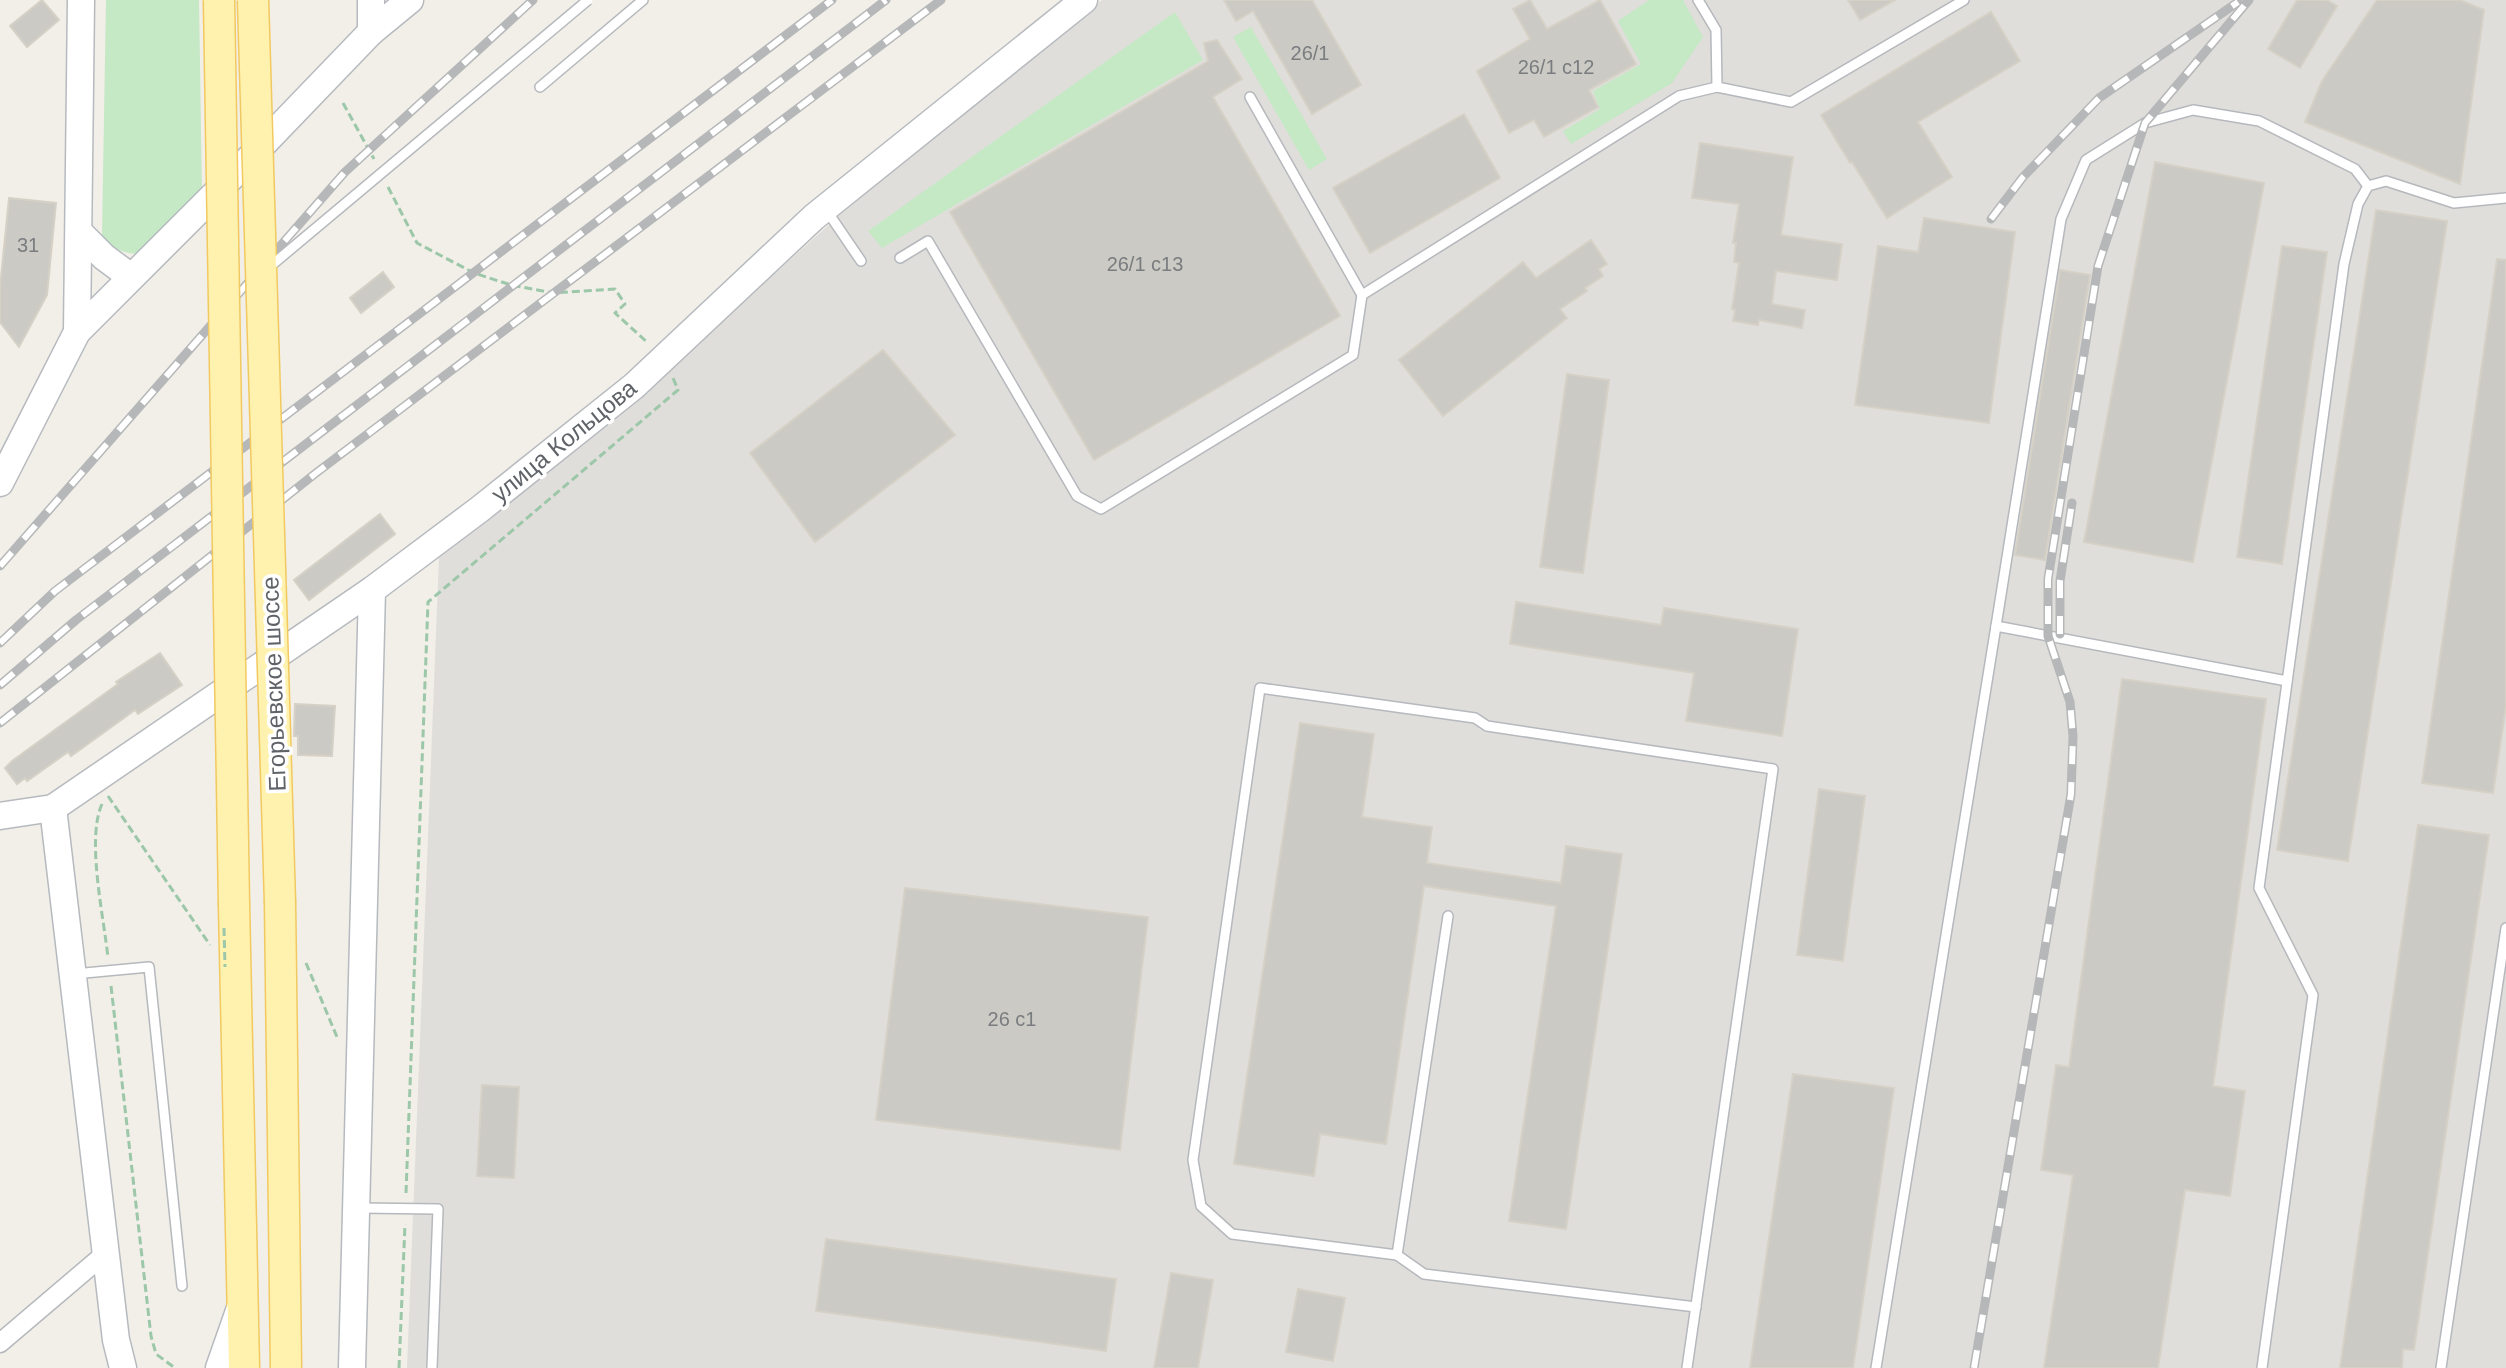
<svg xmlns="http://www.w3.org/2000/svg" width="2506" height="1368" font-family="Helvetica,sans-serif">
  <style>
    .industrial { fill: #e0deda }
    .green { fill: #c5e8c5 }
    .building { fill: #cccac5; stroke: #d6d1c6; stroke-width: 2 }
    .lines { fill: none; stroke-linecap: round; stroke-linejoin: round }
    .lane-casing { stroke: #b5b8bc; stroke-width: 12 }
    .street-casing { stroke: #b5b8bc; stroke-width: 21 }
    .secondary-casing { stroke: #b6babf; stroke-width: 29 }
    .primary-casing { stroke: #f2c960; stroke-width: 33 }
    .path { stroke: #9cc7a9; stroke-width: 3; stroke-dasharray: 8 4; stroke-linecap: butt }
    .lane { stroke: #fff; stroke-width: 9 }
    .street { stroke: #fff; stroke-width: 18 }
    .secondary { stroke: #fff; stroke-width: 26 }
    .primary { stroke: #fff2af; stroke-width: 30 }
    .rail-casing { stroke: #b6b7b8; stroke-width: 9 }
    .rail { stroke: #fff; stroke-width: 6; stroke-dasharray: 18; stroke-linecap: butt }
    .lane-bridge-casing { stroke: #b5b8bc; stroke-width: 12; stroke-linecap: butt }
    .primary-bridge-casing { stroke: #f2c960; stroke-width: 33; stroke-linecap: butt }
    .path-bridge { stroke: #9cc7a9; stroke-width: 3; stroke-dasharray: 8 4; stroke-linecap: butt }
    .lane-bridge { stroke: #fff; stroke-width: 9 }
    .primary-bridge { stroke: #fff2af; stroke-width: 30 }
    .labels { text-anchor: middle; stroke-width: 7; stroke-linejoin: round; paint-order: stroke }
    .number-label { font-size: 20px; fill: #7a7d7f }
    .street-label { font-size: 24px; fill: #5f6368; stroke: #fff }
  </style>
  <rect width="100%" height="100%" fill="#f1efe8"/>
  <path class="industrial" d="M1102 0H2506V1368H407L439 557 619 415 844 211Z"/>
  <g class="green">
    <path d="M106 0H199L202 195 143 254C127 255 111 249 102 235Z"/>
    <path d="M1649 0H1683L1703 37 1672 83 1571 144 1563 131 1600 109 1593 91 1641 64 1618 21Z"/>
    <path d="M1175 12 1203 60 882 248 868 231Z"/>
    <path d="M1251 27 1327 159 1309 170 1233 37Z"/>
  </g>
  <g class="building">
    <path d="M42 0 59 20 27 47 10 26Z"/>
    <path d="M1224 0H1312L1361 85 1312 114 1253 11 1236 21Z"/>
    <path d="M1530 0 1547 29 1600 0 1636 64 1589 90 1598 107 1544 137 1534 120 1509 133 1477 71 1530 39 1513 9Z"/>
    <path d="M1848 0H1895L1860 20Z"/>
    <path d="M2297 0H2327L2337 6 2300 68 2268 49Z"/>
    <path d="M2377 0H2460L2484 10 2460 184 2305 122 2322 81Z"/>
    <path d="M1991 12 2020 61 1918 122 1952 177 1887 218 1852 162 1850 163 1821 115Z"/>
    <path d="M1217 40 1242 79 1213 97 1340 316 1094 460 950 212 1208 61 1204 43Z"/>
    <path d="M1464 114 1500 178 1370 253 1333 188Z"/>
    <path d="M1700 143 1793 157 1781 235 1842 244 1837 280 1776 271 1772 304 1805 310 1802 328 1759 320 1758 325 1733 321 1735 310 1732 309 1739 263 1734 262 1736 243H1733L1739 204 1692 198Z"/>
    <path d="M2155 162 2264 183 2193 562 2084 542Z"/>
    <path d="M9 198 56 203 47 295 19 347 0 322V287Z"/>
    <path d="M2376 210 2447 221 2348 861 2277 850Z"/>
    <path d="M1924 218 2015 232 1989 423 1855 405 1878 246 1918 252Z"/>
    <path d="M1591 240 1607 264 1599 269 1603 276 1585 288 1587 291 1560 309 1567 318 1443 416 1399 360 1523 262 1536 278Z"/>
    <path d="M2282 246 2327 252 2282 564 2237 557Z"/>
    <path d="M2497 259 2506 260V706L2493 793 2422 783Z"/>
    <path d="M2060 270 2090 275 2045 560 2015 555Z"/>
    <path d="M383 272 394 287 361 313 350 298Z"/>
    <path d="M883 350 955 435 815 542 750 453Z"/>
    <path d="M1567 374 1609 380 1583 573 1540 567Z"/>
    <path d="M380 514 395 534 309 600 294 580Z"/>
    <path d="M1516 602 1661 625 1664 608 1798 629 1782 736 1686 721 1694 673 1510 644Z"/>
    <path d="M160 653 182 685 138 714 135 710 71 756 68 752 27 781 25 778 17 784 5 768 12 761 118 684 116 682Z"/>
    <path d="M2122 679 2266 699 2213 1086 2245 1091 2230 1196 2185 1190 2158 1368H2044L2073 1175 2041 1170 2056 1065 2069 1067Z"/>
    <path d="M295 704 335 706 332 756 298 755V736H294Z"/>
    <path d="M1300 723 1374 734 1362 817 1432 827 1427 863 1561 883 1566 846 1622 854 1566 1229 1509 1221 1556 906 1424 886 1386 1144 1320 1134 1314 1176 1234 1164Z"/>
    <path d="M1819 789 1865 796 1843 961 1797 955Z"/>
    <path d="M2418 825 2489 835 2414 1350 2403 1349 2402 1368H2340Z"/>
    <path d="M905 888 1148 917 1120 1150 876 1120Z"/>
    <path d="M1793 1074 1894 1088 1853 1368H1750Z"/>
    <path d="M482 1085 519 1087 514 1178 477 1176Z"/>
    <path d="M826 1239 1116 1279 1106 1351 816 1311Z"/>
    <path d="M1171 1273 1213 1280 1198 1368H1154Z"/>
    <path d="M1298 1289 1345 1298 1333 1361 1286 1352Z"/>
  </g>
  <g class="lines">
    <g class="lane-casing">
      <g id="lane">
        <path d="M1698 0 1716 30 1717 87"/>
        <path d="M540 87 643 0"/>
        <path d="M1250 97 1362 295"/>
        <path d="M827 211 861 261"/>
        <path d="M900 258 928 241 1077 496 1101 509 1353 355 1362 295 1679 96 1717 87 1791 102 1964 0"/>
        <path d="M1996 626 2061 219 2086 160 2145 123 2193 110 2259 121 2355 169 2368 186"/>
        <path d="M1448 916 1397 1255 1232 1234 1201 1206 1193 1160 1260 688 1475 718 1487 726 1773 769 1687 1368"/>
        <path d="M74 974 149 967 182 1286"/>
        <path d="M360 1208 438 1209 432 1368"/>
        <path d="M1397 1255 1424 1274 1696 1307"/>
        <path d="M1876 1368 1996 626 2287 681"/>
        <path d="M2262 1368 2313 995 2259 888 2344 264 2358 204 2368 186 2386 181 2454 203 2506 198"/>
        <path d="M2441 1368 2506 928"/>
      </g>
    </g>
    <g class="street-casing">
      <path id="street" d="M0 1343 107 1252"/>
    </g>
    <g class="secondary-casing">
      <g id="secondary">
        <path d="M371 0V32"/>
        <path d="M79 232 104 257 131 277"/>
        <path d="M77 332 81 0"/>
        <path d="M0 483 77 332 218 191 371 32 410 0"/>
        <path d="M53 808 116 1340 123 1368"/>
        <path d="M0 816 53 808 372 590 480 509 634 386 814 217 1084 0"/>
        <path d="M219 1368 240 1308"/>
        <path d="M352 1368 372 590"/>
      </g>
    </g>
    <g class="primary-casing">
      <g id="primary">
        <path d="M280 903 286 1368"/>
        <path d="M234 905 244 1368"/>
      </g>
    </g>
    <g class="path">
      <path d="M343 103 374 159"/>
      <path d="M388 187 417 243 474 273 511 285 553 293 615 289 625 304 615 313 648 343"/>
      <path d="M108 796 210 945"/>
      <path d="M102 804C86 839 104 918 108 958"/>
      <path d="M306 963 337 1037"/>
      <path d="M111 986 151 1336 156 1354 175 1368"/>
      <path d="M406 1193 428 602 678 390 673 378"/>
      <path d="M399 1368 405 1224"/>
    </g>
    <use href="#lane" class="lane"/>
    <use href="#street" class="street"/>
    <use href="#secondary" class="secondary"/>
    <use href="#primary" class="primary"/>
    <g class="rail-casing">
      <g id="rail">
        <path d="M1991 219 2023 177 2099 98 2238 2"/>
        <path d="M0 566 345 172 533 0"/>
        <path d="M2060 634V581L2072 503"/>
        <path d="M0 643 55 591 832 0"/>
        <path d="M0 685 76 620 886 0"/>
        <path d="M0 723 316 473 941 0"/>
        <path d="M1974 1368 2071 794 2073 736 2070 702 2048 636V579L2098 266 2145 123 2249 0"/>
      </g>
    </g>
    <use href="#rail" class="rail"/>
    <g class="lane-bridge-casing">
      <path id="lane-bridge" d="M267 269 588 0"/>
    </g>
    <g class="primary-bridge-casing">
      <g id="primary-bridge">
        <path d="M219 0 234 905"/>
        <path d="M253 0 280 903"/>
      </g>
    </g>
    <path class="path-bridge" d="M224 928 225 967"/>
    <use href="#lane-bridge" class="lane-bridge"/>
    <use href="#primary-bridge" class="primary-bridge"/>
  </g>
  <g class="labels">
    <g class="number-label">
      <text x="1310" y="60">26/1</text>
      <text x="1556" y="74">26/1 с12</text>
      <text x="28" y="252">31</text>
      <text x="1145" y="271">26/1 с13</text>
      <text x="1012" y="1026">26 с1</text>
    </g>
    <g class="street-label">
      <text transform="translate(564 441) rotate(-39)" y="8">улица Кольцова</text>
      <text transform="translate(274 684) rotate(-92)" y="8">Егорьевское шоссе</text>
    </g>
  </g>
</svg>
